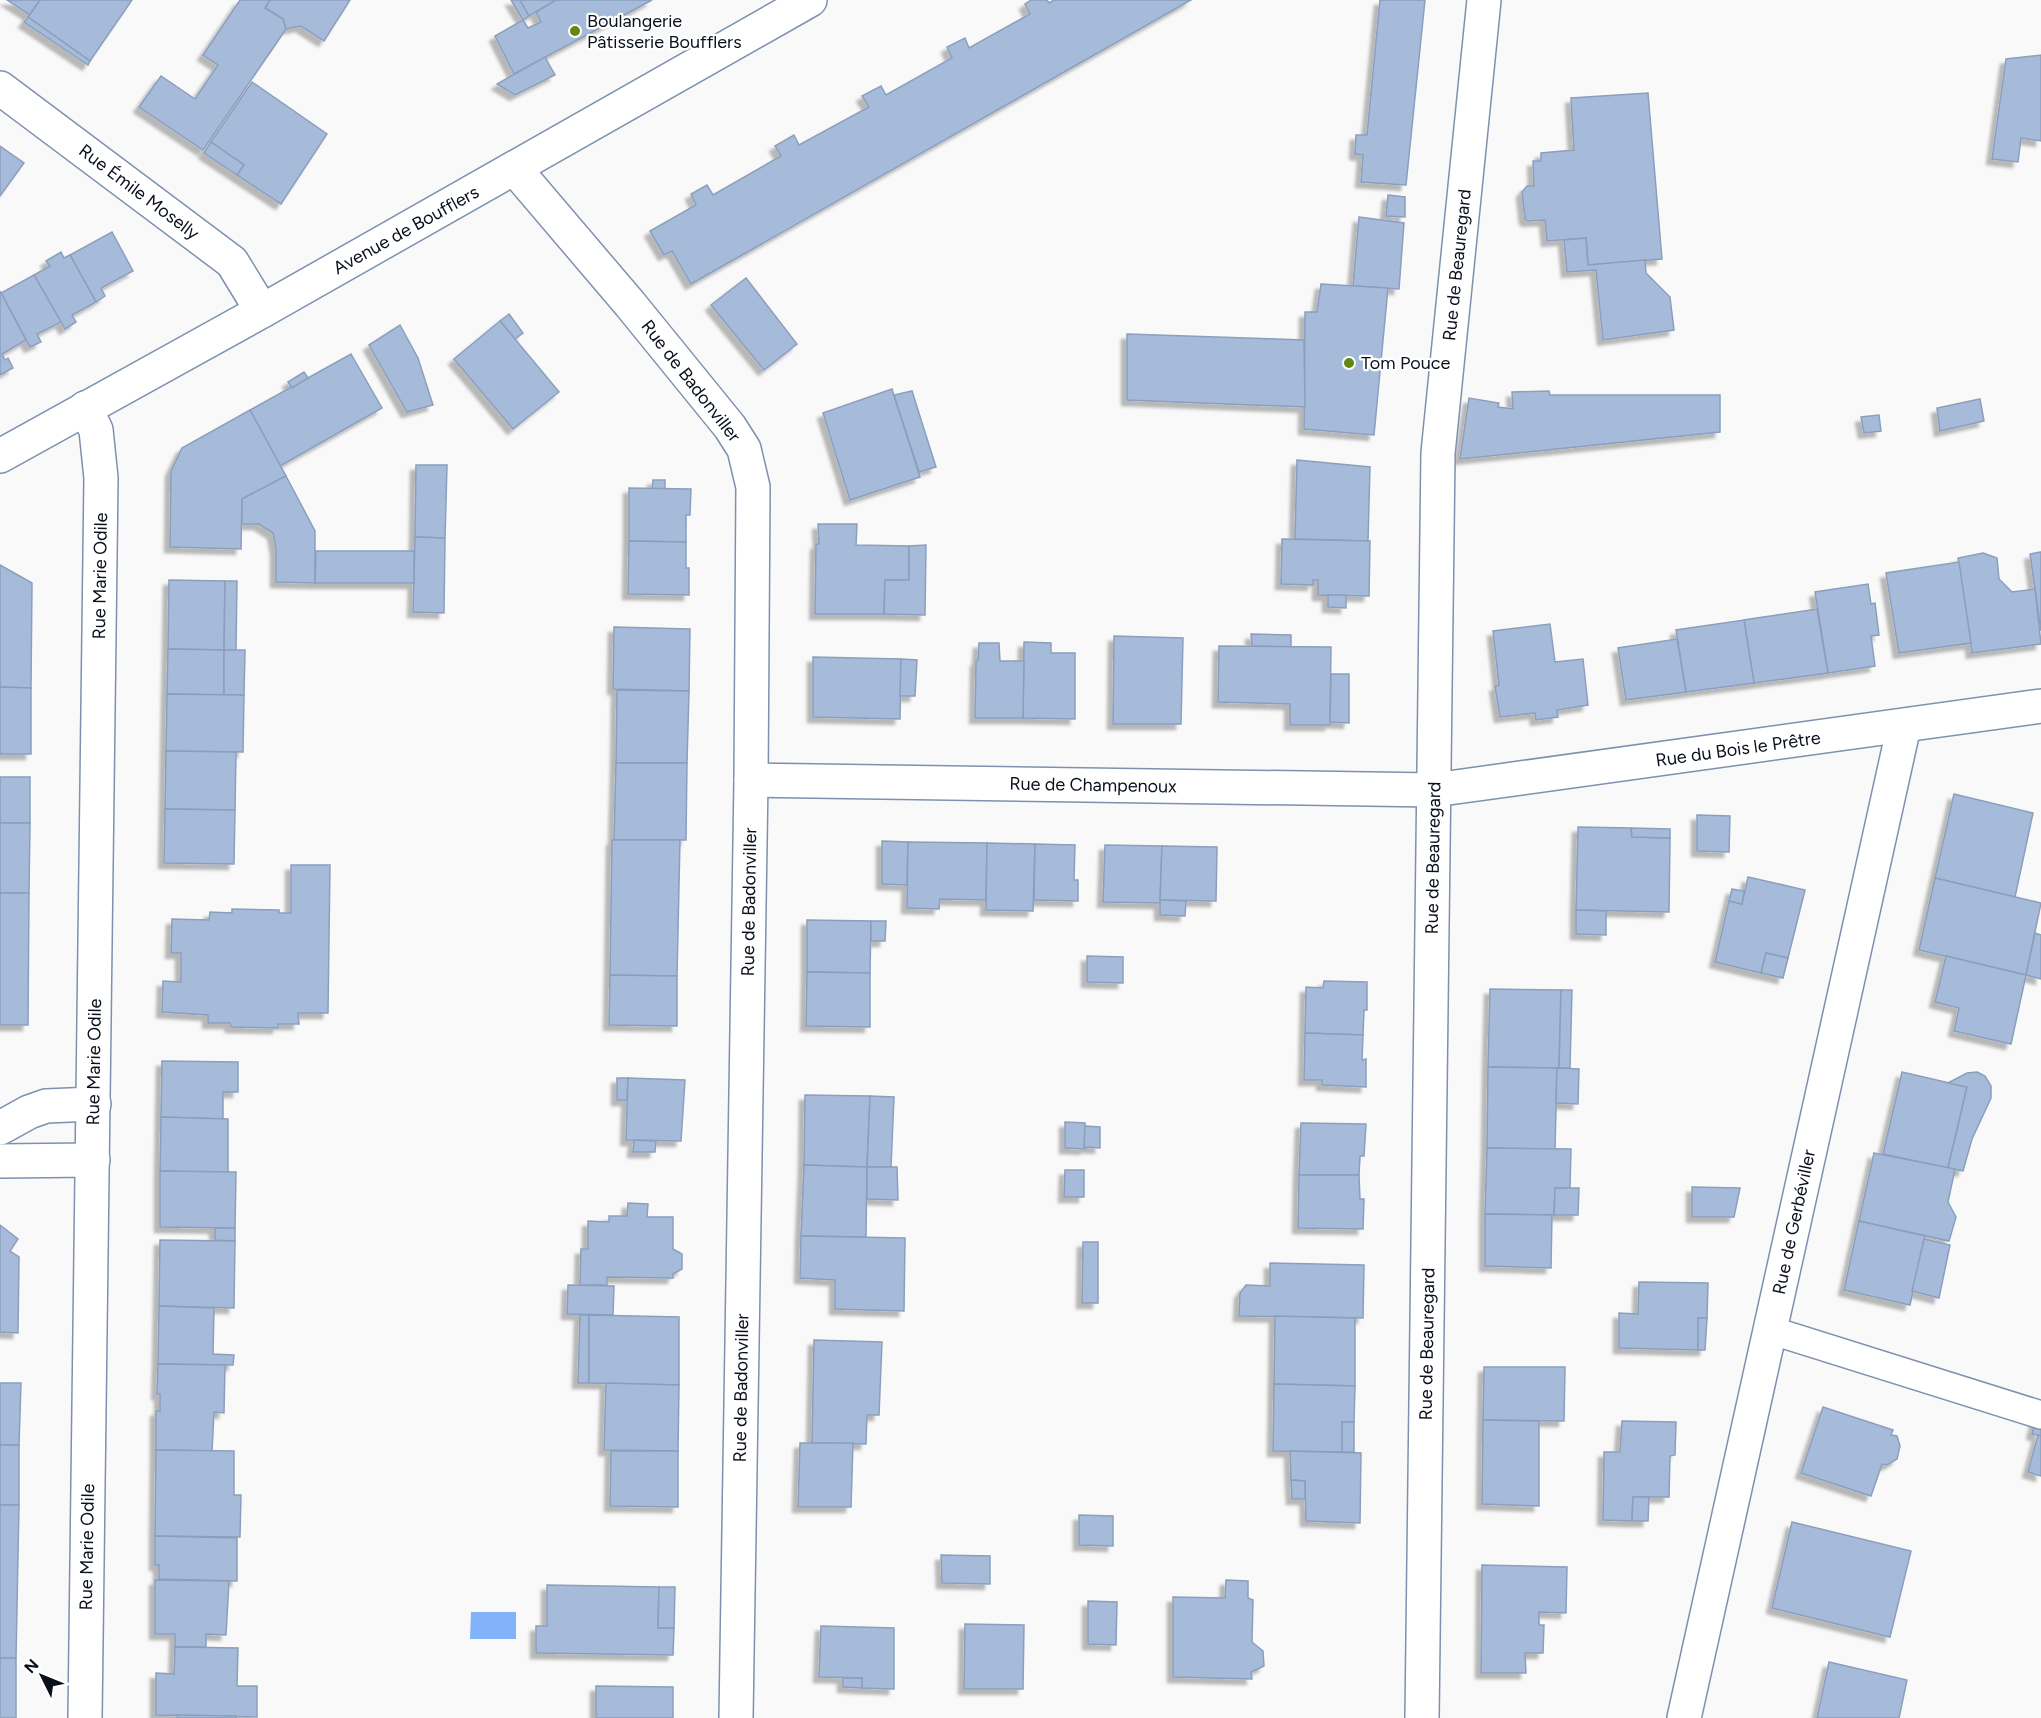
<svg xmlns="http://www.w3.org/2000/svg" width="2041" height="1718" font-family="Figtree,sans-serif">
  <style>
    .water { fill: #82b2fa }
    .building { fill: #a6bbda; stroke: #8b9fbd; stroke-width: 1.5; filter: url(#shadow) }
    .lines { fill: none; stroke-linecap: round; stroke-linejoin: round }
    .lane-casing { stroke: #7d91af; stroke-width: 30 }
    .street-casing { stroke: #7d91af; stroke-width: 36 }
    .secondary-casing { stroke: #7d91af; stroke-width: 36 }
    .lane { stroke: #fff; stroke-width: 27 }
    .street { stroke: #fff; stroke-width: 33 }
    .secondary { stroke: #fff; stroke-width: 33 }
    .poi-dot { fill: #608812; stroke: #fff; stroke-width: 2 }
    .labels { text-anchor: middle; stroke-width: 4.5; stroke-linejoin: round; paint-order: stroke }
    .poi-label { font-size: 18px; fill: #09101b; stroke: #fff; text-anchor: start }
    .street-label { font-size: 18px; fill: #09101b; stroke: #fff }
  </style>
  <defs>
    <filter id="shadow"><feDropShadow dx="-5.5" dy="5.5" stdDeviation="1.5" flood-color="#0004"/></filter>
  </defs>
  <rect width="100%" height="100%" fill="#f9f9f9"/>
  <path class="water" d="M471 1612H516V1639H470Z"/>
  <g class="building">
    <path d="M7 0H40L30 15Z"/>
    <path d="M40 0H132L90 61 28 17Z"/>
    <path d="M270 0H350L324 41 301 26 286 29 283 19 265 8Z"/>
    <path d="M270 0 265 8 283 19 286 29 203 150 139 107 161 76 195 99 218 65 203 55 240 0Z"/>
    <path d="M511 0H520L529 16 523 20Z"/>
    <path d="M520 0H556L529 16Z"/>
    <path d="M556 0H652L514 74 495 36 523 20 528 28 541 22 536 12Z"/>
    <path d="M1031 0H1047L1049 3 1054 0H1191L691 284 672 251 664 255 650 231 696 205 691 194 707 185 713 195 781 156 775 146 794 135 799 145 869 107 862 96 881 86 886 95 952 58 947 47 965 38 969 48 1030 14 1025 4Z"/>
    <path d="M1380 0H1425L1406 185 1361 182 1363 155 1355 154 1356 135H1367Z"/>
    <path d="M28 17 90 61 88 65 24 22Z"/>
    <path d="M2041 55V141L2021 138 2018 162 1992 159 2006 59Z"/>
    <path d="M545 57 555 75 515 95 497 84Z"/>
    <path d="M252 82 327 134 281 204 237 175 244 165 211 142Z"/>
    <path d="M1648 93 1662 259 1588 265 1586 238 1547 241 1545 220 1528 221 1525 219 1522 192 1527 186H1534L1533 161H1541V153L1574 150 1571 98Z"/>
    <path d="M211 142 244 165 237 175 204 153Z"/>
    <path d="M0 146 24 163 0 196Z"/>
    <path d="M1388 195 1405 197V217L1386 216Z"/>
    <path d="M1359 217 1404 223 1399 289 1353 286Z"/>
    <path d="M112 232 133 271 101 288 105 296 96 302 70 255Z"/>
    <path d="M1586 238 1588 265 1645 260 1646 273 1670 297 1674 330 1603 340 1596 270 1567 272 1564 240Z"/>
    <path d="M61 252 64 258 70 255 96 302 72 315 76 322 65 329 34 275 50 266 46 261Z"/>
    <path d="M34 275 61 322 37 334 41 342 30 347 1 293Z"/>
    <path d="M746 278 797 344 764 370 711 305Z"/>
    <path d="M1321 284 1388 288 1374 435 1304 429 1305 312H1317Z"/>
    <path d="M0 291 26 340 2 354 5 360 8 358 13 368 0 375Z"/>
    <path d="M509 314 523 333 515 339 500 321Z"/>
    <path d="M500 321 559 392 513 429 454 359Z"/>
    <path d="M400 325 418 358 433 405 407 412 369 345Z"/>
    <path d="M1127 334 1304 340 1305 407 1127 400Z"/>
    <path d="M351 354 382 408 280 466 250 410Z"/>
    <path d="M304 372 308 378 292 388 288 382Z"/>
    <path d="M892 389 920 477 850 500 823 413Z"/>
    <path d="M912 391 936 467 919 472 894 395Z"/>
    <path d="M1549 391 1550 395H1720V432L1460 459 1469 398 1499 403 1498 407 1513 409 1512 392Z"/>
    <path d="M1980 399 1984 421 1940 431 1937 408Z"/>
    <path d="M250 410 286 476 242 499 241 549 170 547 171 471 182 448Z"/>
    <path d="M1879 415 1881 431 1864 433 1861 417Z"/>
    <path d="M1297 460 1370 467 1368 541 1295 539Z"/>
    <path d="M416 465H447L445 538 415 537Z"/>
    <path d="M286 476 315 531V583L276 582V550L273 533 259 524H242V499Z"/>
    <path d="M653 480H665V489H652Z"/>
    <path d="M629 488 691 489 690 515H686V542L629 541Z"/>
    <path d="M818 524H857L856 545 909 546V580H885L884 614H815L816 544H819Z"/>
    <path d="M415 537 445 538 444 613 413 612Z"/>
    <path d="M1282 539 1370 541 1369 596 1318 595V580H1313V585L1281 584Z"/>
    <path d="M629 541 686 542V568H689V595L628 594Z"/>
    <path d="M926 545 925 615 884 614 885 580H909V546Z"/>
    <path d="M316 551H414V583H315Z"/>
    <path d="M2041 552V631L2030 554Z"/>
    <path d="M1983 553 1997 558 1999 579 2012 592 2035 589 2041 644 1972 653 1958 558Z"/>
    <path d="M1959 562 1971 643 1899 653 1886 573Z"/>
    <path d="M0 565 32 583 31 688 0 687Z"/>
    <path d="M169 580 225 581 224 650 168 649Z"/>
    <path d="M225 581H237L236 650H224Z"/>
    <path d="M1868 584 1871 604 1875 603 1879 635 1871 636 1875 666 1828 673 1815 592Z"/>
    <path d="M1328 595H1346V608L1328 607Z"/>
    <path d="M1817 609 1828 673 1754 683 1744 620Z"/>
    <path d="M1744 620 1754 683 1686 692 1676 630Z"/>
    <path d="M1550 624 1555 662 1583 659 1588 705 1557 710 1558 717 1536 720 1535 713 1500 717 1495 686 1499 685 1493 631Z"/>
    <path d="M614 627 690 629 689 691 613 689Z"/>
    <path d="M1251 634 1291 635V647L1252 646Z"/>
    <path d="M1114 636 1183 638 1181 724H1113Z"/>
    <path d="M1677 639 1686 692 1626 700 1618 648Z"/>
    <path d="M1024 642 1051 643V653H1075V719L1023 718Z"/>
    <path d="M979 643H999L1000 661H1024L1023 718H975L976 661 978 660Z"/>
    <path d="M1219 646 1331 647 1330 725H1290V704L1218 702Z"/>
    <path d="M168 649 224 650V695L167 694Z"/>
    <path d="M224 650H245L244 695H224Z"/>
    <path d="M813 657 901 659 900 719 813 717Z"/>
    <path d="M901 659 917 660 915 696H900Z"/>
    <path d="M1331 674H1349V723L1330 722Z"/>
    <path d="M0 687 31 688V754H0Z"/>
    <path d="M617 690 689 691 687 763H616Z"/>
    <path d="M167 694 244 695 243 752 166 751Z"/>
    <path d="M166 751 236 752 235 810 165 809Z"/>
    <path d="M616 763H687L686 840H614Z"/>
    <rect x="0" y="777" width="30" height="46"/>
    <path d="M1954 794 2033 813 2015 897 1935 878Z"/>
    <path d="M165 809 235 810 234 864 164 863Z"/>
    <path d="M1697 815 1730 816 1729 852 1697 851Z"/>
    <path d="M0 823H30L29 893H0Z"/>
    <path d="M1578 827 1631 828 1632 837 1670 838 1669 912 1576 910Z"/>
    <path d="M1631 828 1670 829V838L1632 837Z"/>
    <path d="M612 840H680L677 976 610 975Z"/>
    <path d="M882 841 908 842 907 885 882 884Z"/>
    <path d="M908 842 987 843 986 900 940 899 939 909 907 908Z"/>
    <path d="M987 843 1035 844 1033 911 986 910Z"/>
    <path d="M1035 844 1075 845 1074 880H1078V901L1034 900Z"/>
    <path d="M1105 845 1162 846 1160 903 1103 902Z"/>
    <path d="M1162 846 1217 847 1216 901 1160 900Z"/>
    <path d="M291 865H330L328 1013H298L299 1024H278V1028L231 1027 230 1023H208V1015L162 1012 163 981 181 982V953H171L172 919 209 920 210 912 232 913V909L279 910V913H291Z"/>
    <path d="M1748 877 1805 890 1788 958 1766 953 1761 973 1715 962 1729 901 1742 904Z"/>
    <path d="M1935 878 2041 903 2026 975 1919 950Z"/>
    <path d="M1732 889 1744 891 1742 904 1729 901Z"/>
    <path d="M0 893H29L28 1025H0Z"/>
    <path d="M1160 900 1186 901 1185 916 1160 915Z"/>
    <path d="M1576 910 1606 911V935L1576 934Z"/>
    <path d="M807 920 871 921 870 973 807 972Z"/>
    <path d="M871 921H886L885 941H871Z"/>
    <path d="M2035 933 2041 935V979L2026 975Z"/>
    <path d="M1766 953 1788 958 1783 978 1761 973Z"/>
    <path d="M1087 956 1123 957V983L1087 982Z"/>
    <path d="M1946 956 2026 975 2011 1044 1954 1031 1959 1008 1935 1002Z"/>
    <path d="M807 972 870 973V1027L806 1026Z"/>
    <path d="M610 975 677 976V1026L609 1025Z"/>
    <path d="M1324 981 1367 982V1010H1364L1363 1035 1305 1033 1306 987 1323 988Z"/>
    <path d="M1490 989 1561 990 1559 1068 1488 1067Z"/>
    <path d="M1561 990H1572L1570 1068H1559Z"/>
    <path d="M1305 1033 1363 1035 1362 1060 1366 1059V1087L1322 1085V1080H1304Z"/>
    <path d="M162 1061 238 1062V1092H223V1119L161 1117Z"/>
    <path d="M1488 1067 1557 1068 1555 1150 1487 1148Z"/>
    <path d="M1557 1068 1579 1069 1578 1104 1556 1103Z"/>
    <path d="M1902 1072 1967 1087 1948 1168 1883 1154Z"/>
    <path d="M1977 1072 1985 1076 1991 1086V1098L1972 1139 1963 1171 1948 1168 1967 1087 1948 1083 1967 1073Z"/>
    <path d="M617 1078H628L627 1100H617Z"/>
    <path d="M628 1078 685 1080 681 1141 626 1140Z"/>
    <path d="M805 1095 870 1096 867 1167 804 1165Z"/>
    <path d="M870 1096 894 1097 891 1167H867Z"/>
    <path d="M161 1117 228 1119V1173L160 1171Z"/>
    <path d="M1065 1122 1085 1123V1149L1065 1148Z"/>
    <path d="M1301 1123 1366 1124 1364 1156H1360L1359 1175H1299Z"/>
    <path d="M1085 1126 1100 1127V1148L1084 1147Z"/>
    <path d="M634 1140 656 1141 655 1152H633Z"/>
    <path d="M1487 1148 1571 1149 1570 1188H1555L1554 1215 1485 1214Z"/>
    <path d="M1874 1153 1955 1169 1948 1202 1956 1217 1949 1241 1859 1221Z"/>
    <path d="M804 1165 867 1167 866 1237 801 1236Z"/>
    <path d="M867 1167H897L898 1200 867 1199Z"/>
    <path d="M1065 1170H1084V1197H1064Z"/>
    <path d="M160 1171 236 1172 235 1228 160 1227Z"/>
    <path d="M1299 1175H1359L1360 1199H1364L1363 1229 1298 1228Z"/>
    <path d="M1692 1187 1740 1188 1734 1217H1692Z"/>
    <path d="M1555 1188H1579L1578 1215H1554Z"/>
    <path d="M628 1203 648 1204 647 1217H673V1249L682 1254V1269L673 1274V1278L607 1277V1285H580L581 1249H588V1221L609 1222V1216H627Z"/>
    <path d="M1485 1214 1552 1215 1551 1268 1485 1266Z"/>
    <path d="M1859 1221 1925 1236 1910 1305 1844 1290Z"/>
    <path d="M0 1225 18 1239 10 1251 19 1257 18 1333 0 1332Z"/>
    <path d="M215 1228H235V1241L215 1240Z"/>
    <path d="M801 1236 905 1238 904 1311 835 1309V1280L800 1278Z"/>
    <path d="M1924 1239 1950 1245 1939 1298 1912 1291Z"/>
    <path d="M160 1240 235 1241 234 1308 159 1306Z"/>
    <path d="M1083 1242H1098V1303H1082Z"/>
    <path d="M1270 1263 1364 1265 1363 1318 1239 1316 1240 1293 1246 1285 1270 1286Z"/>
    <path d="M1639 1282 1708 1283 1707 1318H1698V1350L1619 1348V1313L1638 1314Z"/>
    <path d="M568 1285 614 1286 613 1315 567 1314Z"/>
    <path d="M159 1306 214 1308 213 1354 234 1355 233 1365 158 1364Z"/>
    <path d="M580 1315H589V1383H578Z"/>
    <path d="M589 1315 679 1317V1385L589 1383Z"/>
    <path d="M1275 1316 1355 1318V1386L1274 1384Z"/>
    <path d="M1698 1318H1707L1705 1350H1698Z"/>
    <path d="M814 1340 882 1342 879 1415H867L866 1444 812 1443Z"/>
    <path d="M158 1364 225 1365 224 1413 214 1412 212 1451 156 1450V1411H160V1394H157Z"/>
    <path d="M1484 1367H1565L1564 1421 1483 1420Z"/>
    <path d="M0 1383H21L19 1445H0Z"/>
    <path d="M606 1383 679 1385 678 1451 604 1450Z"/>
    <path d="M1274 1384 1355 1386 1354 1422H1342V1452L1273 1451Z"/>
    <path d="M1823 1407 1893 1430 1891 1435 1897 1436 1900 1446 1897 1459 1887 1465 1882 1464 1871 1496 1801 1473Z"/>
    <path d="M2036 1418 2041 1420V1436L2032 1434Z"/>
    <path d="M1483 1420 1539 1421V1506L1482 1504Z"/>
    <path d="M1622 1421 1676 1422 1675 1455 1670 1456 1669 1497H1633L1632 1521 1603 1520 1604 1452H1620Z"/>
    <rect x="1342" y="1422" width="12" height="30"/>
    <path d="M2038 1435 2041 1436V1476L2028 1472Z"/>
    <path d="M800 1443H853L851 1507H798Z"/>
    <rect x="0" y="1445" width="19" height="60"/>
    <path d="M156 1450 234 1451V1495H241L240 1537 155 1536Z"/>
    <path d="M611 1451H678V1507L610 1506Z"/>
    <path d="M1290 1451 1361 1453 1360 1523 1306 1521 1305 1481 1291 1480Z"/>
    <path d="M1291 1480 1305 1481V1499H1292Z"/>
    <path d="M1633 1497H1649L1648 1521H1632Z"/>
    <path d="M0 1505H19L16 1658H0Z"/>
    <path d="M1079 1515 1113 1516V1546L1079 1545Z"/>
    <path d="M1792 1522 1911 1551 1890 1637 1772 1608Z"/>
    <path d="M155 1536 237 1538V1581L159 1579V1565H155Z"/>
    <path d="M941 1555 990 1556V1584L942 1583Z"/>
    <path d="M1482 1565 1567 1567 1566 1613 1539 1612V1625H1544L1543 1653H1525L1526 1673H1481Z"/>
    <path d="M155 1580 229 1581 226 1635 206 1634V1647H175V1634H155Z"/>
    <path d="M1226 1580 1248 1581V1598L1253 1600 1252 1642 1263 1651 1264 1666 1251 1672 1252 1679 1173 1677V1597L1225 1598Z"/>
    <path d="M547 1585 659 1587 658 1628H674L673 1655 536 1653V1626H547Z"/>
    <path d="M659 1587H675L674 1628H658Z"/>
    <path d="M1088 1601 1117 1602 1116 1645 1088 1644Z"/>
    <path d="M965 1624 1024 1625 1023 1689H964Z"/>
    <path d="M821 1626 894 1628V1689L862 1688V1678L819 1677Z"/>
    <path d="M175 1647 238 1648 237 1686H257V1717L156 1715V1673L174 1674Z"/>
    <rect x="0" y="1658" width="16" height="60"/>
    <path d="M1829 1662 1907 1680 1899 1718H1817Z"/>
    <path d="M843 1678H862V1688L843 1687Z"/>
    <path d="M596 1686 673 1687V1718H596Z"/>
    <path d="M177 1715 236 1716V1718H177Z"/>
  </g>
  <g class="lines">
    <g class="lane-casing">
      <path id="lane" d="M1770 1330 2041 1415"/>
    </g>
    <g class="street-casing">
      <g id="street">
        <path d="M0 88 232 262 262 311"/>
        <path d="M515 169 630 304 730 427 744 449 753 487 751 780 736 1718"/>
        <path d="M751 780 1434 790 2041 706"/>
        <path d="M0 1128 29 1112 46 1106 94 1104"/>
        <path d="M0 1161 93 1160"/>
        <path d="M85 1718 101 478 96 430 85 408"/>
        <path d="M1422 1718 1438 453 1484 0"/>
        <path d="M1684 1718 1904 726"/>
      </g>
    </g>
    <g class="secondary-casing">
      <path id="secondary" d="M0 456 262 311 810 0"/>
    </g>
    <use href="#lane" class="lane"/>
    <use href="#street" class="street"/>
    <use href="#secondary" class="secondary"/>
  </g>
  <g class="poi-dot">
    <circle cx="575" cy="31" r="6"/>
    <circle cx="1349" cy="363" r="6"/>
  </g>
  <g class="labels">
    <g class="poi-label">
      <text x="587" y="27">Boulangerie<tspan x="587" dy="21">Pâtisserie Boufflers</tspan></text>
      <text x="1361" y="369">Tom Pouce</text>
    </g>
    <g class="street-label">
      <text transform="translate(139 192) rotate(37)" y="6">Rue Émile Moselly</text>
      <text transform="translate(406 230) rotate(-29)" y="6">Avenue de Boufflers</text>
      <text transform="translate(1457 265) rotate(-84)" y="6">Rue de Beauregard</text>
      <text transform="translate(691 381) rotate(52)" y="6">Rue de Badonviller</text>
      <text transform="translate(100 576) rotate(-89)" y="6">Rue Marie Odile</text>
      <text transform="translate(1738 749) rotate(-8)" y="6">Rue du Bois le Prêtre</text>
      <text transform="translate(1093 785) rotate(1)" y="6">Rue de Champenoux</text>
      <text transform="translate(1433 858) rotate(-89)" y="6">Rue de Beauregard</text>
      <text transform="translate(749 902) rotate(-89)" y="6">Rue de Badonviller</text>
      <text transform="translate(94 1062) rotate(-89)" y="6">Rue Marie Odile</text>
      <text transform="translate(1794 1222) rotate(-78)" y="6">Rue de Gerbéviller</text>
      <text transform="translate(1427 1344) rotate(-89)" y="6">Rue de Beauregard</text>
      <text transform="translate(741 1388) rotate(-89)" y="6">Rue de Badonviller</text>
      <text transform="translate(87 1547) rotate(-89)" y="6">Rue Marie Odile</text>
    </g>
  </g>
  <g transform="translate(42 1676) rotate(313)" stroke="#ffffff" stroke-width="4.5" paint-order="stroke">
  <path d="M0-4.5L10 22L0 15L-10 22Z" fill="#09101b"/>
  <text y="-9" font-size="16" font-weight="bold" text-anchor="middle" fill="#09101b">N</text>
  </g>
</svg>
